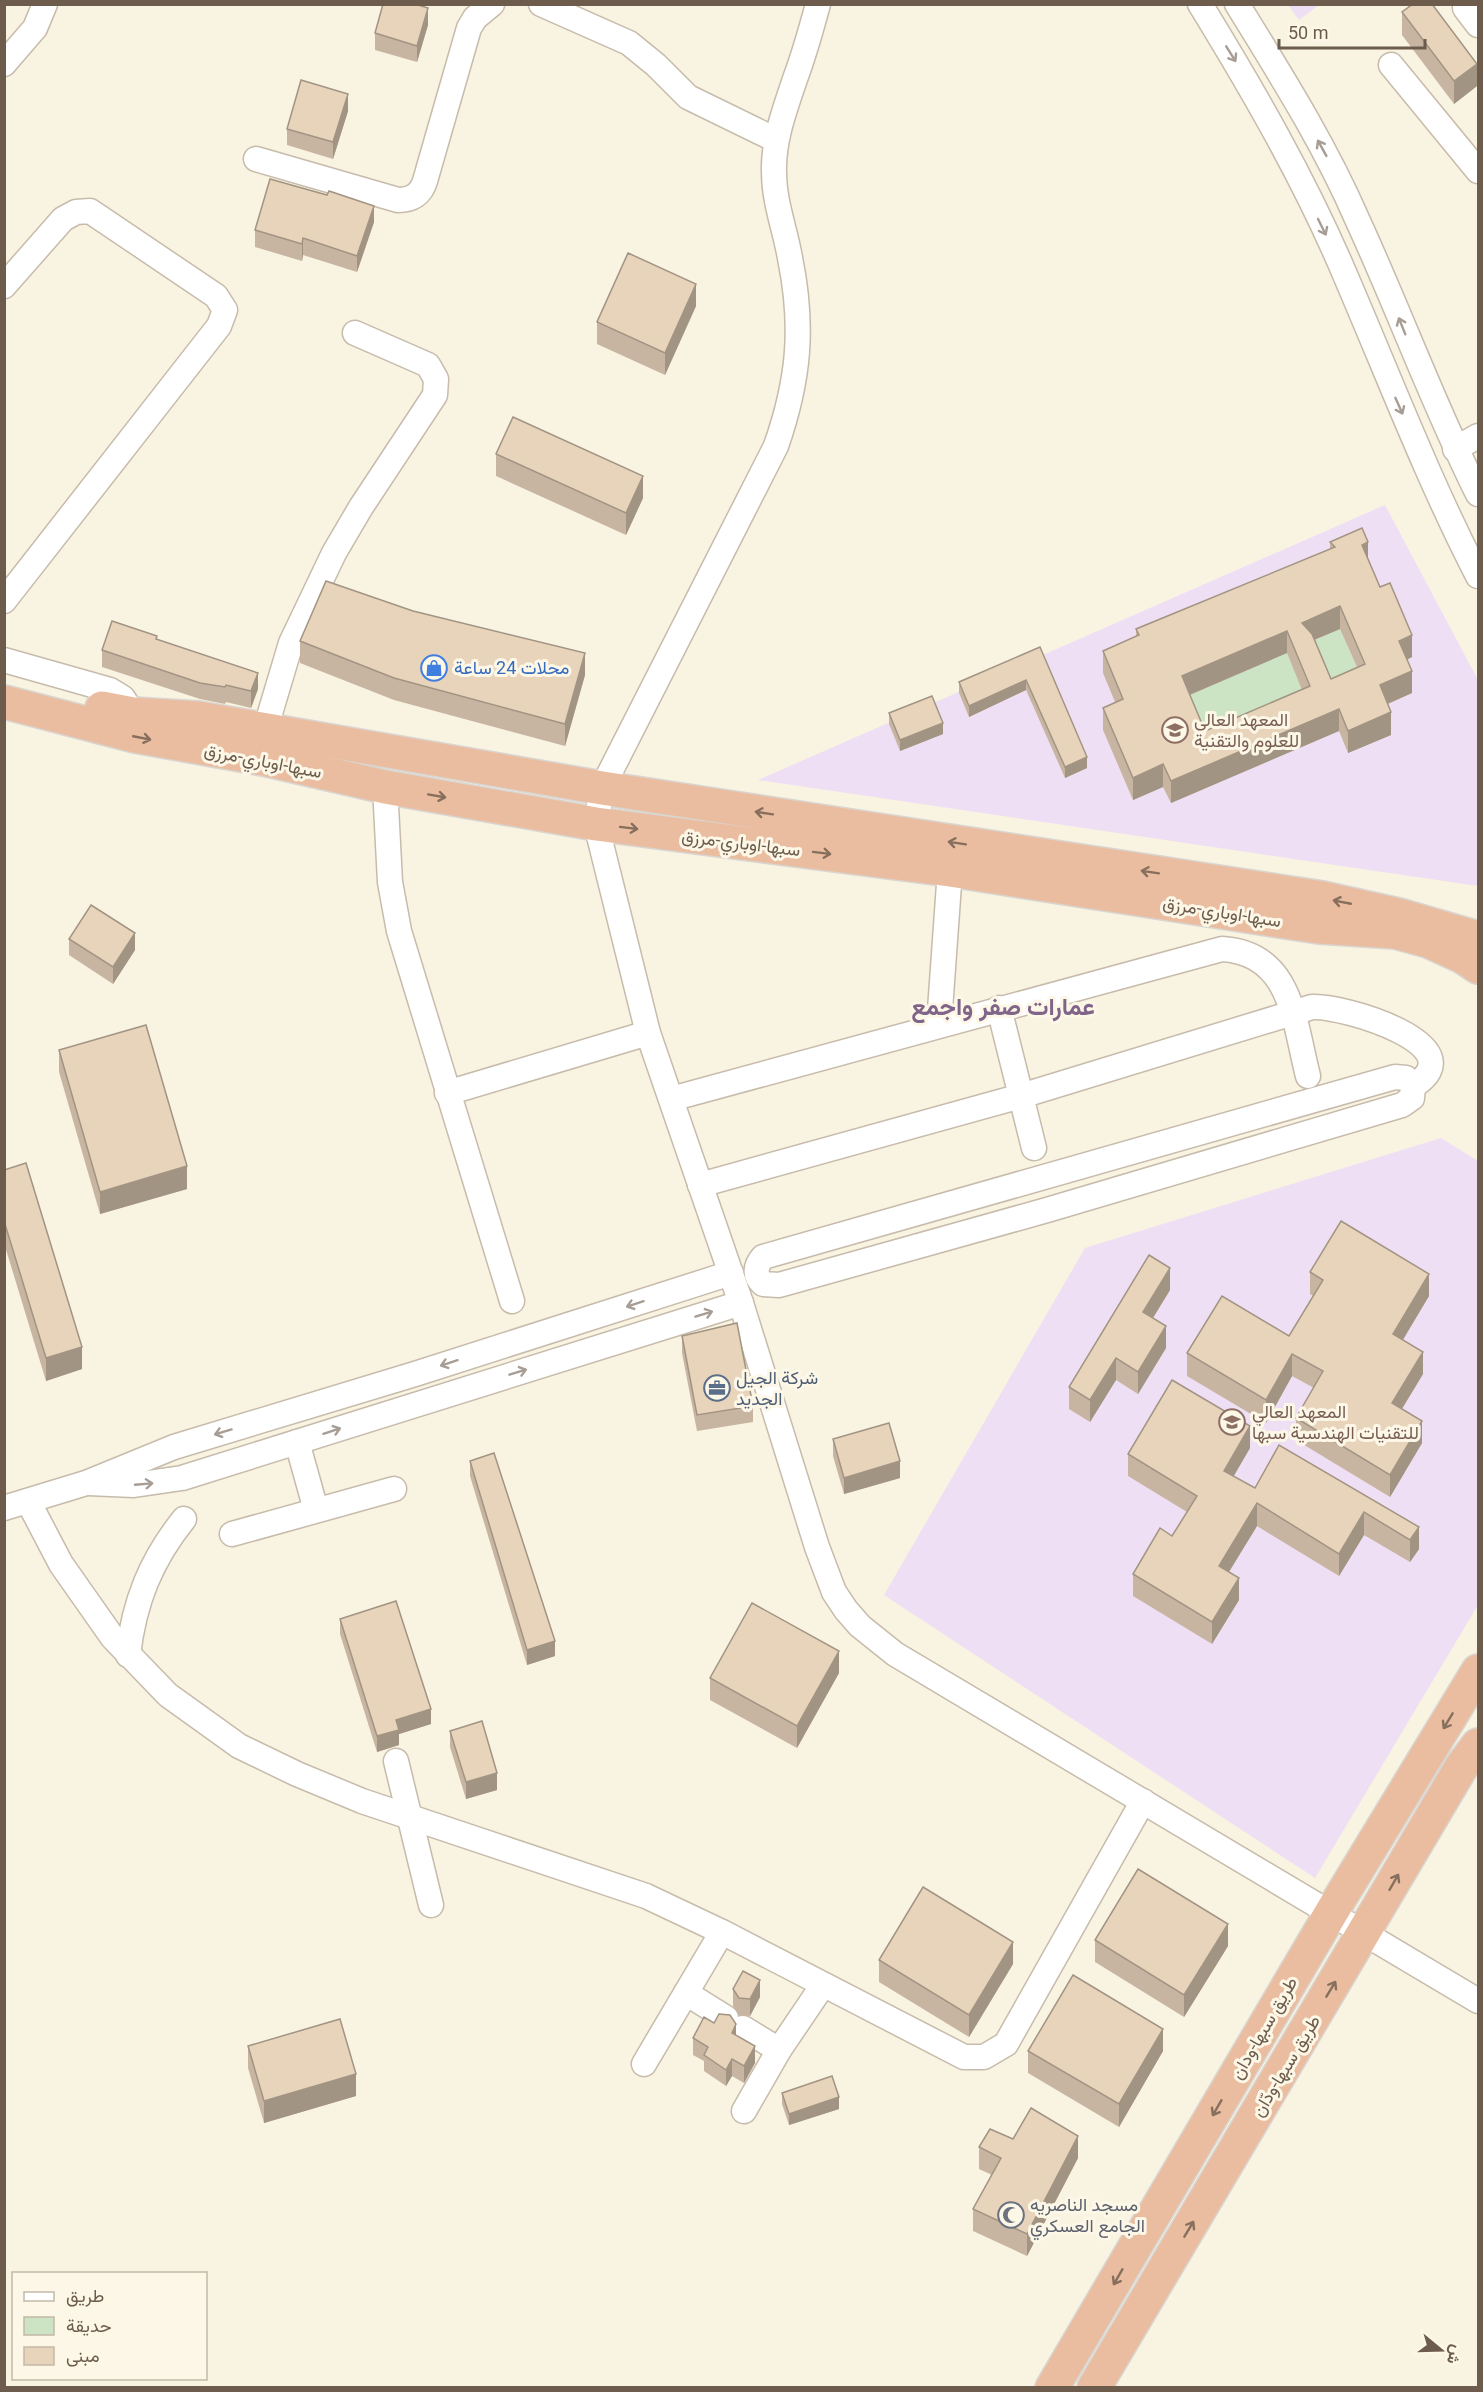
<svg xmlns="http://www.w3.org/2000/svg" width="1483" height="2392" font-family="Roboto,Vazirmatn,sans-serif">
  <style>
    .education { fill: #efdff4 }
    .green { fill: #cce4c3 }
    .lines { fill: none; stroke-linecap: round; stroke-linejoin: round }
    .minor-casing { stroke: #c7bbab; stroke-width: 27 }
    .highway-casing { stroke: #d9d5d0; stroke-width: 36 }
    .minor { stroke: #fff; stroke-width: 24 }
    .highway { stroke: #ebbda0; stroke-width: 33 }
    .wall { fill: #c8b5a1; fill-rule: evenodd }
    .shaded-wall { fill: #a29483 }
    .building { fill: #e8d3bb; stroke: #a29483; stroke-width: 1.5; fill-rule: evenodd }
    .oneway { stroke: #a79d94 }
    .oneway2 { stroke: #866f5d }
    .labels { text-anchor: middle; stroke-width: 6; stroke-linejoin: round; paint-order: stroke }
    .shop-label { font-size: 18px; fill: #366cbe; stroke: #fcf7e7; text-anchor: start }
    .education-label { font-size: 18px; fill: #785e54; stroke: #fcf7e7; text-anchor: start }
    .street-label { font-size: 18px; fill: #6d5c4c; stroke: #fcf7e7 }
    .service-label { font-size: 18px; fill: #4e5e75; stroke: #fcf7e7; text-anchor: start }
    .worship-label { font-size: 18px; fill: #5b616d; stroke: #fcf7e7; text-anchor: start }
    .district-label { font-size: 24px; font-weight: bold; fill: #816489; stroke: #fcf7e7 }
  </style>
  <rect width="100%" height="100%" fill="#f9f3e2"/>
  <g class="education">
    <path d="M1288 5H1319L1299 20Z"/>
    <path d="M1385 505 1478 680V886L758 780Z"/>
    <path d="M1441 1138 1478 1161V1605L1315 1878 884 1595 1085 1248Z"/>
  </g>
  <g class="green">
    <path d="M1340 629 1365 686 1331 701 1306 644Z"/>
    <path d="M1287 653 1310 708 1205 754 1182 698Z"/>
  </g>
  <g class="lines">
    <g class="minor-casing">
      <g id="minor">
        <path d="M541 4 629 43 656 65 688 97 776 140"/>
        <path d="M818 4C811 30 804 55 795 79 785 109 773 140 774 172 774 202 785 229 790 258 804 327 799 380 776 446L602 788 596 824 648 1033 741 1303 817 1547 834 1592 846 1610 860 1626 895 1654 1478 2001"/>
        <path d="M1200 4C1254 92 1306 182 1346 277 1389 377 1428 479 1478 576"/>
        <path d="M1237 4C1280 74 1324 143 1357 219 1399 310 1433 404 1478 494"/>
        <path d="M1465 8 1478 25"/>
        <path d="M4 64 35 28 45 4"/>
        <path d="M1391 65 1478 171"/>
        <path d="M256 159 398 200C412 200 421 194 425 181L469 28 475 18 492 4"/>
        <path d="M4 286 63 219 76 212 90 211 216 296 225 310 219 326 4 601"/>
        <path d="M1455 449 1478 436"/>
        <path d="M4 660 110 690 123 698 133 714"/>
        <path d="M265 730 291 643 334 553 361 507 435 395 436 379 428 365 355 333"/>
        <path d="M385 787 390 882 399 931 512 1301"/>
        <path d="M999 1008 1034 1148"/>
        <path d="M939 1024 950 870"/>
        <path d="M1395 1077 1406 1078 1413 1086 1412 1098 1402 1105 1047 1210 779 1285 763 1284C754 1276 755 1266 763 1257Z"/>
        <path d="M447 1093 648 1033"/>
        <path d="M671 1099 1222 949C1292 953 1294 1022 1308 1076"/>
        <path d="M700 1185 1021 1096 1312 1007C1343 1005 1479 1046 1413 1086"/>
        <path d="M297 1442 316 1510"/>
        <path d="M88 1483 134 1485 182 1478 741 1303"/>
        <path d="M28 1501 61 1564 113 1638 168 1695 239 1746 297 1774 362 1801 646 1896 722 1932 964 2057H984L1006 2044 1143 1801"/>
        <path d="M4 1508 86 1483 174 1447 415 1374 731 1273"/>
        <path d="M232 1534 394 1489"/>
        <path d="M128 1655C134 1602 151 1560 184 1519"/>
        <path d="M396 1761 431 1905"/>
        <path d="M686 1993 726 2018"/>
        <path d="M743 2028 779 2050"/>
        <path d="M644 2064 722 1932"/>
        <path d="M744 2111 779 2050 823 1985"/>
      </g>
    </g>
    <g class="highway-casing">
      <g id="highway">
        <path d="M4 702 135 736 263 759 385 787 596 824 950 870 1319 927 1395 932 1428 941 1463 957 1478 967"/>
        <path d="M102 708 133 714 198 718 602 788 1323 898 1399 915 1478 938"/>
        <path d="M1052 2388 1331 1913 1478 1671"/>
        <path d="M1094 2388 1462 1766 1478 1745"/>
      </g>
    </g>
    <use href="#minor" class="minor"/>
    <use href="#highway" class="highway"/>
  </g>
  <g class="wall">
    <path d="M1402 12 1477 86 1454 104 1402 35Z"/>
    <path d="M428 25 417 62 375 50V33Z"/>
    <path d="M348 111 333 159 287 145V129Z"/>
    <path d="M374 222 357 272 303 255 302 261 255 247V230Z"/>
    <path d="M696 306 665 375 597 344V322Z"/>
    <path d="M496 454 643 498 626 535 496 476Z"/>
    <path d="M1330 542 1368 560 1412 657 1407 660 1412 693 1388 704 1391 735 1348 753 1339 731 1171 803 1163 787 1133 800 1103 730V708L1115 702 1103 673V651L1136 636V629L1330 549ZM1340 629 1357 667 1331 679 1314 640ZM1287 653 1302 690 1205 731 1190 695Z"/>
    <path d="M413 611 585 675 565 746 394 700 300 663V641Z"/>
    <path d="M157 639 258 689 251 708 226 702 225 704 200 699 102 667V650Z"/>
    <path d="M1040 647 1087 768 1065 778 1026 690 969 717 959 693V682Z"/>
    <path d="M889 713 943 734 900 751 889 724Z"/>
    <path d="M69 939 135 950 113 984 69 955Z"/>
    <path d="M59 1050 187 1189 100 1214 59 1072Z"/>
    <path d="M4 1170 82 1369 46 1381 4 1243Z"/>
    <path d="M1310 1272 1429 1296 1403 1340 1423 1374 1402 1409 1422 1443 1390 1497 1296 1440V1418L1314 1388 1292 1376 1266 1423 1187 1376V1353L1289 1336 1313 1296 1310 1294Z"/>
    <path d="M1170 1290 1153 1318 1166 1348 1138 1394 1116 1380 1090 1422 1069 1409V1387Z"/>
    <path d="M682 1336 753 1406V1422L697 1431 682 1353Z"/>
    <path d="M833 1439 900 1478 844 1494 833 1456Z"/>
    <path d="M1279 1445 1419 1527V1549L1410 1562 1364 1535 1339 1576 1257 1526 1229 1572 1239 1600 1212 1644 1133 1596V1574L1172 1536 1187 1512 1128 1476V1454L1250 1448 1233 1476 1255 1488Z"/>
    <path d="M470 1461 555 1656 527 1665 470 1476Z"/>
    <path d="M340 1619 431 1724 399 1734V1745L377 1752 340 1634Z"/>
    <path d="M839 1673 797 1748 710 1700V1678Z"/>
    <path d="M450 1731 497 1790 466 1799 450 1747Z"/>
    <path d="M1095 1940 1228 1946 1184 2017 1095 1962Z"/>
    <path d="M879 1960 1013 1964 969 2037 879 1982Z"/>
    <path d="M733 1989 760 1997 750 2016 739 2015 733 2006Z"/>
    <path d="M736 2035 755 2063 744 2083 732 2076 726 2086 704 2071V2061L693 2055V2038Z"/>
    <path d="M248 2046 356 2096 264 2123 248 2068Z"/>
    <path d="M1028 2051H1163L1119 2127 1028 2073Z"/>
    <path d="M782 2093 839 2109 789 2125 782 2104Z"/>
    <path d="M1013 2139 1078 2158 1027 2256 973 2231V2209L992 2175 979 2169V2147Z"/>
  </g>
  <g class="shaded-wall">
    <path d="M428 8V25L417 62V46Z"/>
    <path d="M1477 64V86L1454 104V81Z"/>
    <path d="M348 94V111L333 159V142Z"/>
    <path d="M374 206V222L357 272V256Z"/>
    <path d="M303 238V255L302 261V244Z"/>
    <path d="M696 284V306L665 375V353Z"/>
    <path d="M643 476V498L626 535V513Z"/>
    <path d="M1368 542V564L1362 545Z"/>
    <path d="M1340 606V629L1302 645V623Z"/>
    <path d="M1287 631V653L1182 698V676Z"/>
    <path d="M1412 635V657L1399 663V641Z"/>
    <path d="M585 653V675L565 746V724Z"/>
    <path d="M1412 671V693L1380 707V685Z"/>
    <path d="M258 673V689L251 708V691Z"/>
    <path d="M1026 680V690L969 717V706Z"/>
    <path d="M1339 709V731L1171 803V781Z"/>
    <path d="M1391 712V735L1348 753V731Z"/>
    <path d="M943 723V734L900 751V740Z"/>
    <path d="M1087 757V768L1065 778V767Z"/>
    <path d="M1163 764V787L1133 800V778Z"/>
    <path d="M135 933V950L113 984V967Z"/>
    <path d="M187 1166V1189L100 1214V1192Z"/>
    <path d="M1170 1268V1290L1143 1334V1312Z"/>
    <path d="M1429 1274V1296L1393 1356V1334Z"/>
    <path d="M1166 1326V1348L1138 1394V1372Z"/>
    <path d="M82 1347V1369L46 1381V1358Z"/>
    <path d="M1423 1352V1374L1392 1425V1403Z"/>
    <path d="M1292 1354V1376L1266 1423V1400Z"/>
    <path d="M1116 1358V1380L1090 1422V1400Z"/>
    <path d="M1422 1421V1443L1390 1497V1475Z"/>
    <path d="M1250 1426V1448L1224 1493V1471Z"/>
    <path d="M900 1461V1478L844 1494V1478Z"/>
    <path d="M1257 1503V1526L1219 1588V1566Z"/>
    <path d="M1364 1512V1535L1339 1576V1554Z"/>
    <path d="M1419 1527V1549L1410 1562V1540Z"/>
    <path d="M1239 1578V1600L1212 1644V1622Z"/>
    <path d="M555 1641V1656L527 1665V1650Z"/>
    <path d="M839 1651V1673L797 1748V1726Z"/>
    <path d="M431 1709V1724L399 1734V1745L377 1752V1736L396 1720Z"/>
    <path d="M497 1773V1790L466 1799V1782Z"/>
    <path d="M1228 1924V1946L1184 2017V1995Z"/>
    <path d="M1013 1942V1964L969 2037V2015Z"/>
    <path d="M760 1980V1997L750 2016V1999Z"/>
    <path d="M736 2024V2041L732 2033Z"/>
    <path d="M1163 2029V2051L1119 2127V2104Z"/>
    <path d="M755 2046V2063L744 2083V2066Z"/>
    <path d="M732 2059V2076L726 2086V2070Z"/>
    <path d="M356 2074V2096L264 2123V2101Z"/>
    <path d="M839 2097V2109L789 2125V2114Z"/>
    <path d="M1078 2136V2158L1027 2256V2234Z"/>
  </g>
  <g class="building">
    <path d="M383 4H415L428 8 417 46 375 33Z"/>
    <path d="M1413 4H1432L1477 64 1454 81 1402 12Z"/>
    <path d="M301 80 348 94 333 142 287 129Z"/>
    <path d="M270 179 327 195 329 191 374 206 357 256 303 238 302 244 255 230Z"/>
    <path d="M628 253 696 284 665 353 597 322Z"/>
    <path d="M513 417 643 476 626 513 496 454Z"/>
    <path d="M1362 528 1368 542 1362 545 1380 587 1390 583 1412 635 1399 641 1412 671 1380 685 1391 712 1348 731 1339 709 1171 781 1163 764 1133 778 1103 708 1123 699 1103 651 1139 635 1136 629 1335 547 1330 542ZM1340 606 1365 664 1331 679 1312 634 1302 623ZM1287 631 1310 686 1205 731 1182 676Z"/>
    <path d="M326 581 413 611 585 653 565 724 394 678 300 641Z"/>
    <path d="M112 621 157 636 156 639 258 673 251 691 226 685 225 687 200 683 102 650Z"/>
    <path d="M1040 647 1087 757 1065 767 1026 680 969 706 959 682Z"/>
    <path d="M932 696 943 723 900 740 889 713Z"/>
    <path d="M91 905 135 933 113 967 69 939Z"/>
    <path d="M146 1025 187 1166 100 1192 59 1050Z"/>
    <path d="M26 1163 82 1347 46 1358 4 1221V1170Z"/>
    <path d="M1341 1221 1429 1274 1393 1334 1423 1352 1392 1403 1422 1421 1390 1475 1296 1418 1323 1371 1292 1354 1266 1400 1187 1353 1222 1296 1289 1336 1323 1280 1310 1272Z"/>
    <path d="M1149 1255 1170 1268 1143 1312 1166 1326 1138 1372 1116 1358 1090 1400 1069 1387Z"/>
    <path d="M737 1323 753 1406 697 1415 682 1336Z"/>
    <path d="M1172 1380 1250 1426 1224 1471 1255 1488 1279 1445 1419 1527 1410 1540 1364 1512 1339 1554 1257 1503 1219 1566 1239 1578 1212 1622 1133 1574 1160 1528 1172 1536 1197 1496 1128 1454Z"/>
    <path d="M889 1423 900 1461 844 1478 833 1439Z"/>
    <path d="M494 1453 555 1641 527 1650 470 1461Z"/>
    <path d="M396 1601 431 1709 396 1720 399 1730 377 1736 340 1619Z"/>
    <path d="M752 1603 839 1651 797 1726 710 1678Z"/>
    <path d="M482 1721 497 1773 466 1782 450 1731Z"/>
    <path d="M1138 1869 1228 1924 1184 1995 1095 1940Z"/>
    <path d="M923 1887 1013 1942 969 2015 879 1960Z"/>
    <path d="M743 1971 760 1980 750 1999 739 1998 733 1989Z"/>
    <path d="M1073 1975 1163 2029 1119 2104 1028 2051Z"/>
    <path d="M719 2014 730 2015 736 2024 732 2033 755 2046 744 2066 732 2059 726 2070 704 2055 708 2047 693 2038 704 2017 714 2023Z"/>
    <path d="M340 2019 356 2074 264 2101 248 2046Z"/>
    <path d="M832 2076 839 2097 789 2114 782 2093Z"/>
    <path d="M1031 2108 1078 2136 1027 2234 973 2209 1001 2158 979 2147 990 2129 1013 2139Z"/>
  </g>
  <defs><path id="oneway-shaft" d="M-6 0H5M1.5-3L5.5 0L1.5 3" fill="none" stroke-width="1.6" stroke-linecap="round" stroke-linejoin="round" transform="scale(1.5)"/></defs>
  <g class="oneway">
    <use href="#oneway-shaft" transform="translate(1231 54) rotate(58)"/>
    <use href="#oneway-shaft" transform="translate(1322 148) rotate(-119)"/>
    <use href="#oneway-shaft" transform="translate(1322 227) rotate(64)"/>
    <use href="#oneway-shaft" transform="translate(1402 326) rotate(-112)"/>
    <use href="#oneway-shaft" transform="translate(1399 406) rotate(66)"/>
    <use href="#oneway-shaft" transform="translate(635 1304) rotate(162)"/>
    <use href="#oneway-shaft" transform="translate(704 1314) rotate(-17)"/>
    <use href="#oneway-shaft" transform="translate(449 1363) rotate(162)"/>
    <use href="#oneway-shaft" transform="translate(518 1372) rotate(-17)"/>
    <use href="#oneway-shaft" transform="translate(332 1431) rotate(-18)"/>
    <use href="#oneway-shaft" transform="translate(223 1432) rotate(163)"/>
    <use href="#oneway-shaft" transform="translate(144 1484) rotate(-5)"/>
  </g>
  <g class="oneway2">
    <use href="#oneway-shaft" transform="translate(142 738) rotate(11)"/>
    <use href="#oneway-shaft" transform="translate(437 796) rotate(10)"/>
    <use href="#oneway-shaft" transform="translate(764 813) rotate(-171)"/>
    <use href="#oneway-shaft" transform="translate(629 828) rotate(7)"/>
    <use href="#oneway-shaft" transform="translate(957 843) rotate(-171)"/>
    <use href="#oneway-shaft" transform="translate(822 853) rotate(7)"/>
    <use href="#oneway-shaft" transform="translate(1150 872) rotate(-171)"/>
    <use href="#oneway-shaft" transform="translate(1342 902) rotate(-169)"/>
    <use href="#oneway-shaft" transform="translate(1448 1721) rotate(121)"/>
    <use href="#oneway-shaft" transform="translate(1394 1882) rotate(-60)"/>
    <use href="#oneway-shaft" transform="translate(1331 1989) rotate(-59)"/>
    <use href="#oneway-shaft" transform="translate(1217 2108) rotate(120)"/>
    <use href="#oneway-shaft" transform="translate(1189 2229) rotate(-59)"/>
    <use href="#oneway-shaft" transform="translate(1118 2277) rotate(120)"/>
  </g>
  <defs>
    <g id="shop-ring" transform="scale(1.35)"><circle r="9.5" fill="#fcf7e7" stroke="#3f7fe0" stroke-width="1.5"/><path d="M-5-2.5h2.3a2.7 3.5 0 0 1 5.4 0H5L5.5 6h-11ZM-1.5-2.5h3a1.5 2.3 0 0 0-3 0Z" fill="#3f7fe0"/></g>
    <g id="university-ring" transform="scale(1.35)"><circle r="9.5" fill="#fcf7e7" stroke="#8d6e63" stroke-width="1.5"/><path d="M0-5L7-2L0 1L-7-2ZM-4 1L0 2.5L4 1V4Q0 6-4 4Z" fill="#8d6e63"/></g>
    <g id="office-ring" transform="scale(1.35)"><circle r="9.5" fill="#fcf7e7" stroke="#5c6f8a" stroke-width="1.5"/><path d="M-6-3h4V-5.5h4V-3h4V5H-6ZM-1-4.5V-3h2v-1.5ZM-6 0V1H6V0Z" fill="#5c6f8a"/></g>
    <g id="mosque-ring" transform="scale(1.35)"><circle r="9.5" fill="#fcf7e7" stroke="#6b7280" stroke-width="1.5"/><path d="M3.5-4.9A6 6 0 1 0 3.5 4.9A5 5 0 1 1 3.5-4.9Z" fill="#6b7280"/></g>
  </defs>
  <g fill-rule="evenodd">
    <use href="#shop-ring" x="434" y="668"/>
    <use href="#university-ring" x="1175" y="730"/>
    <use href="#office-ring" x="717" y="1388"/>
    <use href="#university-ring" x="1232" y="1422"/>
    <use href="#mosque-ring" x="1011" y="2215"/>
  </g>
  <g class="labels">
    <g class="shop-label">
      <text x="454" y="674">محلات 24 ساعة</text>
    </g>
    <g class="education-label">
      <text x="1194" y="726">المعهد العالي<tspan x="1194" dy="21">للعلوم والتقنية</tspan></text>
      <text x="1252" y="1418">المعهد العالي<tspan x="1252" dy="21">للتقنيات الهندسية سبها</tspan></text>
    </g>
    <g class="street-label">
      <text transform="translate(263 761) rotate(11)" y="6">سبها-اوباري-مرزق</text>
      <text transform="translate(741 843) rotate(7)" y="6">سبها-اوباري-مرزق</text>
      <text transform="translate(1222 912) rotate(9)" y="6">سبها-اوباري-مرزق</text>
      <text transform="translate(1264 2028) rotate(-60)" y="6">طريق سبها-ودان</text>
      <text transform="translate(1286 2066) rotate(-59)" y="6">طريق سبها-ودّان</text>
    </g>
    <g class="service-label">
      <text x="736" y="1384">شركة الجيل<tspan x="736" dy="21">الجديد</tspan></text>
    </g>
    <g class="worship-label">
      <text x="1030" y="2211">مسجد الناصريه<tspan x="1030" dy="21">الجامع العسكري</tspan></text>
    </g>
    <g class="district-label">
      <text x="1003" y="1015">عمارات صفر واجمع</text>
    </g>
  </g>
  <rect width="1483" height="2392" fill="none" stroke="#6d5c4c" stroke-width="12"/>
  <rect x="12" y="2272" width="195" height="108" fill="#fcf7e7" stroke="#c3b9a9" stroke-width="1.5"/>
  <rect x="24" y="2292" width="30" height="9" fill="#ffffff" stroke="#c3b9a9" stroke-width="1.5"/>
  <text x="66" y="2302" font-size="18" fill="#6d5c4c">طريق</text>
  <rect x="24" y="2317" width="30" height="18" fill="#cce4c3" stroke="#c3b9a9" stroke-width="1.5"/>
  <text x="66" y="2332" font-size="18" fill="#6d5c4c">حديقة</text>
  <rect x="24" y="2347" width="30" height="18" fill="#e8d3bb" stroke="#c3b9a9" stroke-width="1.5"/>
  <text x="66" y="2362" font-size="18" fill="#6d5c4c">مبنى</text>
  <g transform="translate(1441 2350) rotate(109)" stroke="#fcf7e7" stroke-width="4.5" paint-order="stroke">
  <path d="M0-4.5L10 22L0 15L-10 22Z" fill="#6d5c4c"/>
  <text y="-9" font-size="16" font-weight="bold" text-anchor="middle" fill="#6d5c4c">ش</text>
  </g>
  <path d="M1279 39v9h146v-9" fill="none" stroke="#6d5c4c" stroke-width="3"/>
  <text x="1288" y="39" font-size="18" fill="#6d5c4c" stroke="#fcf7e7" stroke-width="4.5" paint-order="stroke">50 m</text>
</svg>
